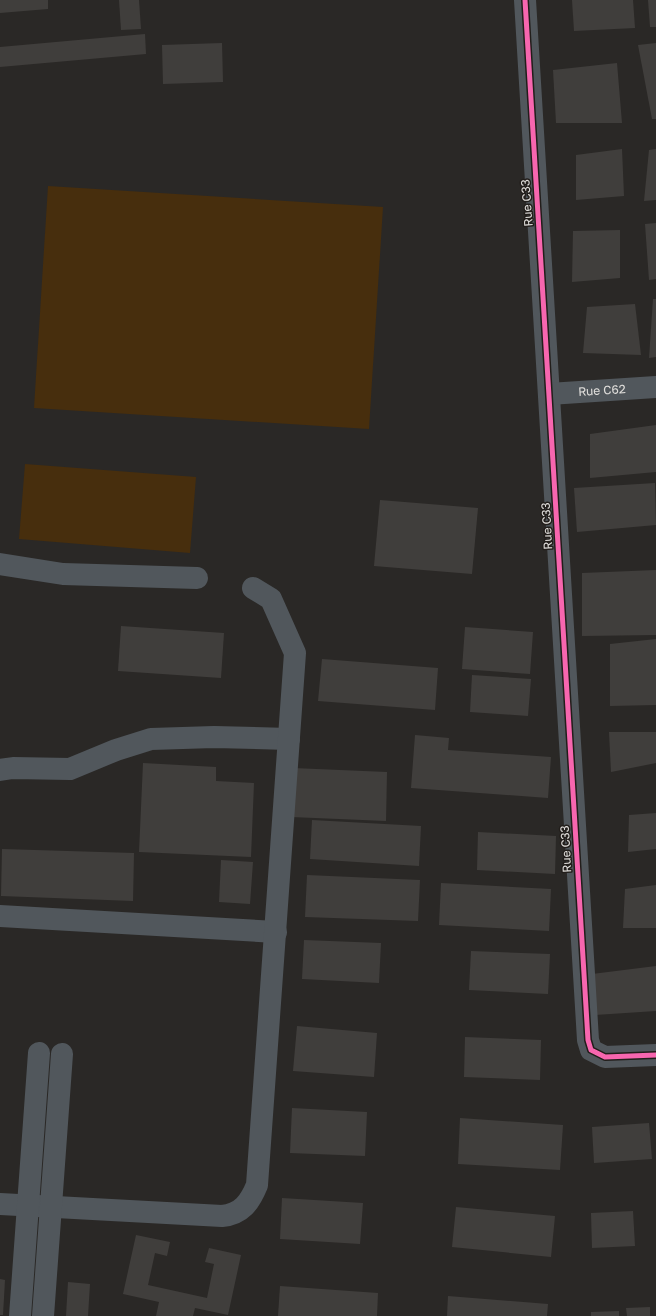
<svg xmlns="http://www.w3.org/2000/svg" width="656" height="1316" font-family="'Golos Text',sans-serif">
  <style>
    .green { fill: #472e0d }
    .building { fill: #403e3c }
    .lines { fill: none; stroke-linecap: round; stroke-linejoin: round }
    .minor { stroke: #51575c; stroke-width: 22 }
    .cycleway-casing { stroke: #221e1b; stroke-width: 8 }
    .cycleway { stroke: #f766af; stroke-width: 5 }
    .labels { text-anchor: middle; stroke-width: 3; stroke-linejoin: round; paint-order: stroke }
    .street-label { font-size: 12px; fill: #e1dfdc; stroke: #221e1b }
  </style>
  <rect width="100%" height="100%" fill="#2a2826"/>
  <g class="green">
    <path d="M48 186 383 207 369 429 34 408Z"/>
    <path d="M25 464 196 477 190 553 19 539Z"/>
  </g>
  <g class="building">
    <path d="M0 0H48V9L0 13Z"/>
    <path d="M119 0H139L141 29 121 30Z"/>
    <path d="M572 0H633L635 28 574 31Z"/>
    <path d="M648 0H656V27H650Z"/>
    <path d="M145 34 146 54 0 67V47Z"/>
    <path d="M222 43 223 82 163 84 162 45Z"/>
    <path d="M656 43V119H652L638 45Z"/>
    <path d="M617 63 622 123H556L553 70Z"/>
    <path d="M622 149 624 196 576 200V155Z"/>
    <path d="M656 149V200L644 201 649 150Z"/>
    <path d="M656 223V279L649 280 645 224Z"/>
    <path d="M620 230V278L572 282 573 231Z"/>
    <path d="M653 299H656V357L649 358Z"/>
    <path d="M635 304 641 355 583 353 587 307Z"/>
    <path d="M656 425V472L590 478V434Z"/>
    <path d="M655 483 656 525 577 532 574 488Z"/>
    <path d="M380 500 478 508 472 574 374 566Z"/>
    <path d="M656 570V635L582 636V573Z"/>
    <path d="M121 626 224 633 221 678 118 671Z"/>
    <path d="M465 627 533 632 530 674 462 669Z"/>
    <path d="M656 639V705L610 706V644Z"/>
    <path d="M322 659 438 668 435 710 318 701Z"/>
    <path d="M472 675 531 679 528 716 470 712Z"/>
    <path d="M609 732H656V763L611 772Z"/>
    <path d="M415 735 449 738 448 750 551 757 548 798 411 788Z"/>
    <path d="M143 763 216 767V781L254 783 251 857 139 852Z"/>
    <path d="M293 768 387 772 386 821 291 817Z"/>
    <path d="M656 813V849L628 852 629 815Z"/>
    <path d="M312 820 421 826 419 866 310 859Z"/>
    <path d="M478 832 556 836 555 874 477 870Z"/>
    <path d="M2 849 134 853 133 901 1 896Z"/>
    <path d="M221 860 253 862 250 904 219 902Z"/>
    <path d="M307 875 420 880 418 921 305 917Z"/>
    <path d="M441 883 551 889 549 931 439 925Z"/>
    <path d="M656 885V928H623L625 889Z"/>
    <path d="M304 940 381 943 379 983 302 979Z"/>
    <path d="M471 951 550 954 548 994 469 990Z"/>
    <path d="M656 966V1011L595 1015 584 975Z"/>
    <path d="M297 1026 377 1033 374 1077 293 1071Z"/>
    <path d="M465 1037 541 1040 540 1080 464 1077Z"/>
    <path d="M292 1108 367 1112 365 1156 290 1153Z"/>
    <path d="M460 1118 563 1125 560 1170 458 1164Z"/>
    <path d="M649 1123 652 1159 594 1163 592 1127Z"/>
    <path d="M282 1198 363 1203 360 1244 280 1239Z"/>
    <path d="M456 1207 555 1216 551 1257 452 1247Z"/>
    <path d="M633 1211 635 1246 592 1248 591 1213Z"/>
    <path d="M136 1235 170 1242 167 1256 155 1253 148 1285 207 1298 214 1264 205 1262 209 1248 241 1255 228 1315 195 1308 193 1316H156L159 1302 123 1294Z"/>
    <path d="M0 1279 5 1280 3 1315H0Z"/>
    <path d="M68 1282 90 1284 88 1316H66Z"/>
    <path d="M280 1286 378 1293 377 1316H278Z"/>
    <path d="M448 1296 548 1304 547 1316H447Z"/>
    <path d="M650 1307V1316H627L626 1308Z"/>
    <path d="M619 1311V1316H591V1312Z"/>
  </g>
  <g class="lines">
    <g class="minor">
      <path d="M525 0 588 1040 591 1050 605 1057 656 1055"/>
      <path id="s1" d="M549 394 656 387"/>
      <path d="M0 564 63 574 197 578"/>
      <path d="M0 770 13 768 70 769 116 750 151 739 214 737 289 739"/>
      <path d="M0 916 276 932"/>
      <path d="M0 1204 222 1216C242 1214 250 1202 257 1185L295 653 271 599 253 588"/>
      <path d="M20 1316 39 1053"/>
      <path d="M43 1316 62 1054"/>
    </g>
    <g class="cycleway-casing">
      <path id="cycleway" d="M525 0 588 1040 591 1050 605 1057 656 1055"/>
    </g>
    <use href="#cycleway" class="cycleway"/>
  </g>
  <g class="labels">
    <g class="street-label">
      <text transform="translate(527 203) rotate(-94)" y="4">Rue C33</text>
      <text dy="4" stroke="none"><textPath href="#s1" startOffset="53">Rue C62</textPath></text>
      <text transform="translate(547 526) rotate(-93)" y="4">Rue C33</text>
      <text transform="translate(566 849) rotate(-93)" y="4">Rue C33</text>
    </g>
  </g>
</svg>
